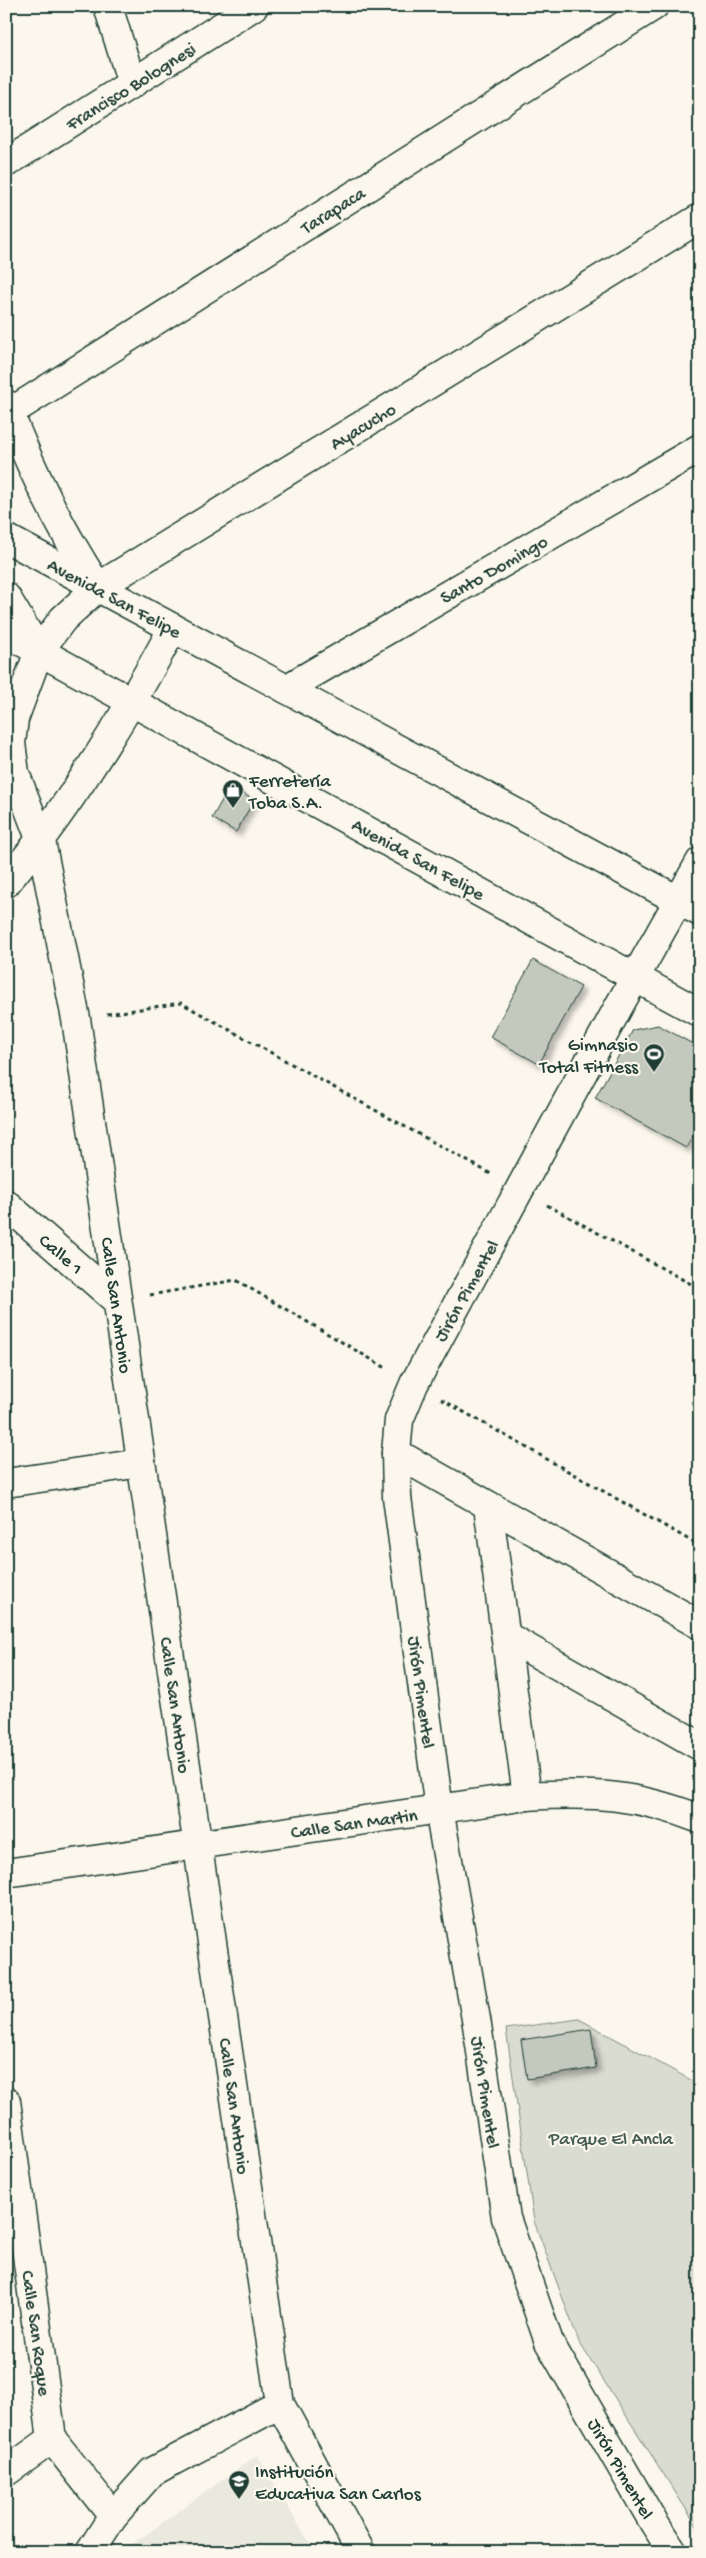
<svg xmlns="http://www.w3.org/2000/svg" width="706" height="2558" font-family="'Gochi Hand',sans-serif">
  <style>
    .built { fill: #eae9de }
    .green { fill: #dbdcd1; stroke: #7d8c82 }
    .building { fill: #c4c9be; stroke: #1f3d34; filter: url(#shadow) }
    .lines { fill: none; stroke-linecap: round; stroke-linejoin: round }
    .minor-casing { stroke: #1f3d34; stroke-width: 31 }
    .major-casing { stroke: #1f3d34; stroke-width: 31 }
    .path { stroke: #1f3d34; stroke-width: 3; stroke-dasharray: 4 4; stroke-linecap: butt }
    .minor { stroke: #fbf7ec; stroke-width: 28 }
    .major { stroke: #fbf7ec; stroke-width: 28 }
    .labels { text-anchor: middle; stroke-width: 4.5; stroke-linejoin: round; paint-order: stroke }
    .street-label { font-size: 19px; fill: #1f3d34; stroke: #fbf7ec }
    .poi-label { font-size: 19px; fill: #1f3d34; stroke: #fbf7ec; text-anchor: start }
    .park-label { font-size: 19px; fill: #455d53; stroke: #fbf7ec }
  </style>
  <defs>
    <filter id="shadow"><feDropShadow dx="4.5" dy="4.5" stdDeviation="2.5" flood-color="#0004"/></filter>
  </defs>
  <rect width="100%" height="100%" fill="#fbf7ec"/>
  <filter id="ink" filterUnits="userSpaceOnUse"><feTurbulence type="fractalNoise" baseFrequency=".02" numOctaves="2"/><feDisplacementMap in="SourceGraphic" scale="10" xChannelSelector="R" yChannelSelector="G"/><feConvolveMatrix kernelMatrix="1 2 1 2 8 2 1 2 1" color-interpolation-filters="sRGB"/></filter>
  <g filter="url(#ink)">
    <path class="built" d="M257 2455 315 2552H127L131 2545Z"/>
    <path class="green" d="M579 2019 700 2085V2531L579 2342 534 2221 506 2029Z"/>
    <g class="building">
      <path d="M230 786 254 800 236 832 212 818Z"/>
      <path d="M533 960 581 987 539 1064 490 1037Z"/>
      <path d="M658 1025 700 1048V1123L686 1148 595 1098 633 1030Z"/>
      <path d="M591 2029 596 2068 527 2079 521 2040Z"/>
    </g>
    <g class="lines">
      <g class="minor-casing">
        <g id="minor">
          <path d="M108 6 132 84"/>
          <path d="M6 163 254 6"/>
          <path d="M9 413 654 6"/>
          <path d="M286 689 700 448"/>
          <path d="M6 883C71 805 125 717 173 628"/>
          <path d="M6 1204 117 1301"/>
          <path d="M396 1453 700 1625"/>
          <path d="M6 1483 141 1463"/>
          <path d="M488 1506 527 1796"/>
          <path d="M506 1636 700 1746"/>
          <path d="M6 1873 527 1796C594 1792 636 1794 700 1819"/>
          <path d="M6 2101 52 2439 113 2516"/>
          <path d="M6 2472 52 2439"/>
          <path d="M90 2552 113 2516 152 2472 280 2404"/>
          <path d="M361 2552 280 2404 76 1019 41 841 15 773 11 743 14 719 39 651 63 619 98 587 700 218"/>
          <path d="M673 2552 654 2523 549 2342 506 2218 477 2025 439 1809 397 1497 396 1453 399 1420 414 1384 619 1006 700 862"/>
        </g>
      </g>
      <g class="major-casing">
        <g id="major">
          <path d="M6 404C30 468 59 527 96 584"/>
          <path d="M6 538 700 912"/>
          <path d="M6 597 38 650"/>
          <path d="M6 633 700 1013"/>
        </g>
      </g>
      <g class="path">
        <path d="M107 1014 181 1003 491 1174"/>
        <path d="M547 1205 700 1289"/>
        <path d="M150 1295 236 1280 386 1368"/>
        <path d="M441 1399 700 1546"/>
      </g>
      <use href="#minor" class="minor"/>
      <use href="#major" class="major"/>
    </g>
  </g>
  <defs>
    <g id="shop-pin" transform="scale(1.125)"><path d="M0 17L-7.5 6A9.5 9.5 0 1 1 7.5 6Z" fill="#1f3d34" stroke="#fbf7ec"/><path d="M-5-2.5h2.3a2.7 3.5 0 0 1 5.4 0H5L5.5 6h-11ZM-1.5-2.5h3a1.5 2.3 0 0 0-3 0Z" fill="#fff"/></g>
    <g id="stadium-pin" transform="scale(1.125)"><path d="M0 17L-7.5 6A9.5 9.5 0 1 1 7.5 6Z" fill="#1f3d34" stroke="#fbf7ec"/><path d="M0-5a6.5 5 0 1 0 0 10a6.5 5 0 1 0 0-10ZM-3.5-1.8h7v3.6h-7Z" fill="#fff"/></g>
    <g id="school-pin" transform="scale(1.125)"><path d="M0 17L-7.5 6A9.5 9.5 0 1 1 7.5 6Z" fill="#1f3d34" stroke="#fbf7ec"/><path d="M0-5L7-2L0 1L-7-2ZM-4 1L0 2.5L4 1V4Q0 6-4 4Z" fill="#fff"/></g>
  </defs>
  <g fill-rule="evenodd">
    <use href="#shop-pin" x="233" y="790"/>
    <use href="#stadium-pin" x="654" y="1054"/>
    <use href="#school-pin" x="239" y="2481"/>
  </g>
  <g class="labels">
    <g class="street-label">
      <text transform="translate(130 85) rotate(-32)" y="7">Francisco Bolognesi</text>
      <text transform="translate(332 209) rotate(-32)" y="7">Tarapaca</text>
      <text transform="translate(362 425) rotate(-32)" y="7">Ayacucho</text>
      <text transform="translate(493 568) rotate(-30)" y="7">Santo Domingo</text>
      <text transform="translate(115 597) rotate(28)" y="7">Avenida San Felipe</text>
      <text transform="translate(419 858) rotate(29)" y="7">Avenida San Felipe</text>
      <text transform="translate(62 1253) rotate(41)" y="7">Calle 1</text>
      <text transform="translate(465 1290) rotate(-61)" y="7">Jirón Pimentel</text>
      <text transform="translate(118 1305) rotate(82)" y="7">Calle San Antonio</text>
      <text transform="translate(423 1692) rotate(82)" y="7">Jirón Pimentel</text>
      <text transform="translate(177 1705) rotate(82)" y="7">Calle San Antonio</text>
      <text transform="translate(354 1822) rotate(-8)" y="7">Calle San Martin</text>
      <text transform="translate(487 2092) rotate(81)" y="7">Jirón Pimentel</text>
      <text transform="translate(236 2106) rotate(82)" y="7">Calle San Antonio</text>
      <text transform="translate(38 2333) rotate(82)" y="7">Calle San Roque</text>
      <text transform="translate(622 2468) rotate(60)" y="7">Jirón Pimentel</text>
    </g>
    <g class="poi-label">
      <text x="249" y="786">Ferretería<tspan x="249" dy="22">Toba S.A.</tspan></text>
      <text x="638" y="1050" text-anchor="end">Gimnasio<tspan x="638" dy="22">Total Fitness</tspan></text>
      <text x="255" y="2477">Institución<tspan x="255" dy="22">Educativa San Carlos</tspan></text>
    </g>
    <g class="park-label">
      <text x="611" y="2144">Parque El Ancla</text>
    </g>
  </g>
  <rect width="706" height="2558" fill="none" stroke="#fbf7ec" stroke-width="25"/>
  <rect x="12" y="12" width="681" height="2533" fill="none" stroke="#1f3d34" stroke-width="2" filter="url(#ink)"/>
</svg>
